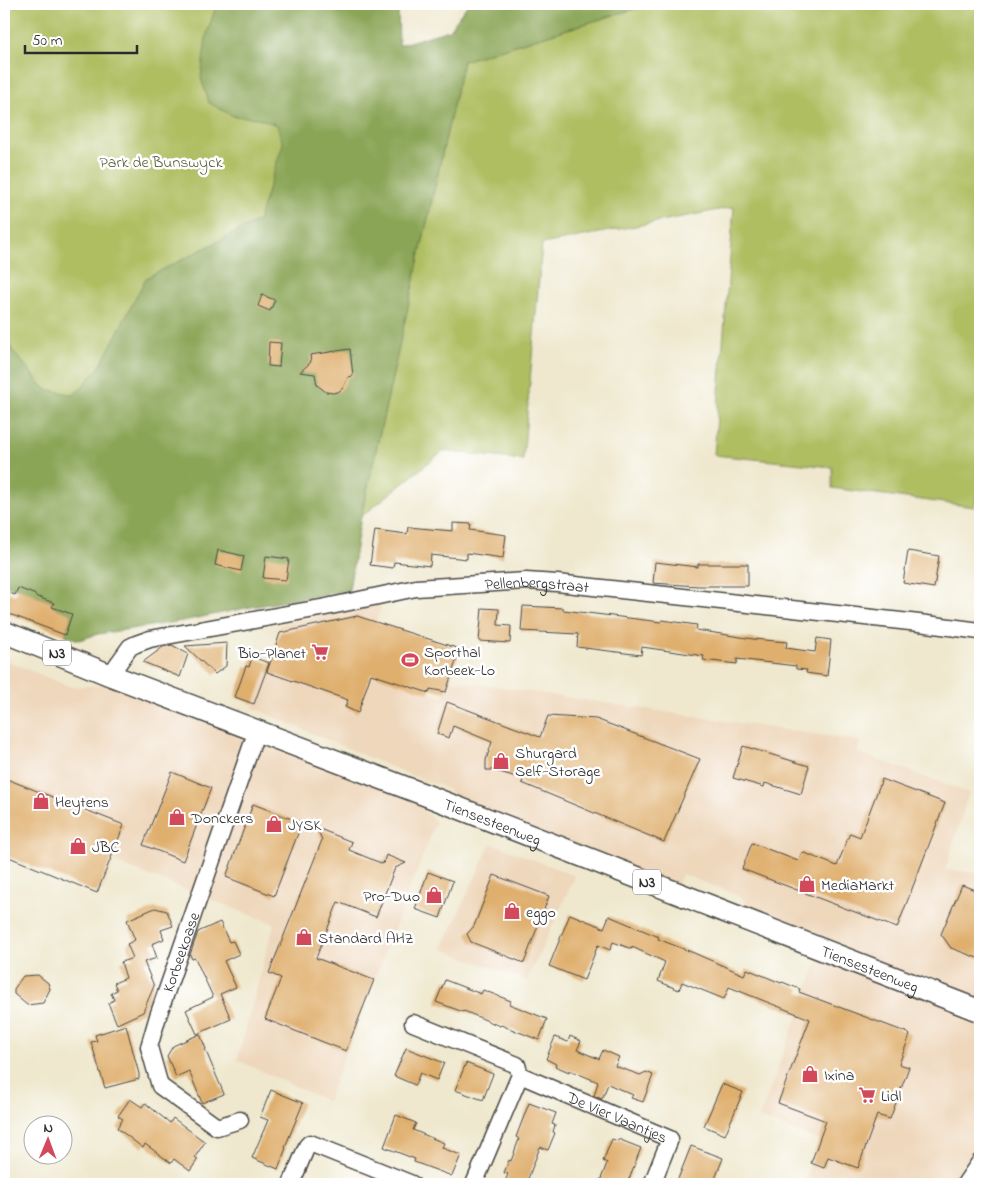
<svg xmlns="http://www.w3.org/2000/svg" width="984" height="1188" font-family="'Indie Flower',sans-serif">
  <style>
    .built { fill: #eed7bb }
    .green { fill: #aebe60; stroke: #6c7446 }
    .forest { fill: #8aa556; stroke: #5a6840 }
    .building { fill: #dfaf6d }
    .lines { fill: none; stroke-linecap: round; stroke-linejoin: round }
    .minor-casing { stroke: #484743; stroke-width: 19 }
    .major-casing { stroke: #484743; stroke-width: 24 }
    .minor { stroke: #fff; stroke-width: 16 }
    .major { stroke: #fff; stroke-width: 21 }
    .labels { text-anchor: middle; stroke-width: 5; stroke-linejoin: round; paint-order: stroke }
    .shield { fill: #fff; stroke: #6b6b6b; stroke-width: 1 }
    .shield-label { font-size: 15px; font-weight: bold; fill: #2b2b2b }
    .park-label { font-size: 16px; fill: #595e3e; stroke: #fff }
    .street-label { font-size: 16px; fill: #2b2b2b; stroke: #fff }
    .poi-label { font-size: 16px; fill: #2b2b2b; stroke: #fff; text-anchor: start }
  </style>
  <rect width="100%" height="100%" fill="#fff"/>
  <filter id="ink" filterUnits="userSpaceOnUse"><feTurbulence type="fractalNoise" baseFrequency=".02" numOctaves="2"/><feDisplacementMap in="SourceGraphic" scale="10" xChannelSelector="R" yChannelSelector="G"/><feConvolveMatrix kernelMatrix="1 2 1 2 8 2 1 2 1" color-interpolation-filters="sRGB"/></filter>
  <filter id="wash" filterUnits="userSpaceOnUse"><feTurbulence type="fractalNoise" baseFrequency=".0096" numOctaves="4" result="noise"/><feDisplacementMap in="SourceGraphic" scale="20" xChannelSelector="R" yChannelSelector="G"/><feGaussianBlur stdDeviation="1.12" result="paint"/><feColorMatrix in="noise" values="0 0 0 0 0 0 0 0 0 0 0 0 0 0 0 0 0 1.4 0 .05"/><feComposite in="paint" operator="in"/></filter>
  <g filter="url(#wash)">
    <rect width="100%" height="100%" fill="#efe8ce"/>
    <g class="built">
      <path d="M382 603 360 670 443 697 450 680 860 741 857 752 969 793 945 870 980 873V1184H804L818 1140 759 1118 822 950 762 926 742 897 682 874 675 893 500 825 439 784 429 783 253 708 281 624Z"/>
      <path d="M4 660 71 687 101 685 110 675 397 784 436 822 327 1101 237 1060 274 924 114 862 103 891 4 852Z"/>
      <path d="M491 843 575 876 527 981 442 949Z"/>
    </g>
    <g class="green">
      <path d="M4 4H382L323 186 4 558Z"/>
      <path d="M650 4H980V485L974 507 832 488V467L714 455 734 207 542 244 523 460 443 451 361 517 463 61Z"/>
    </g>
    <path class="forest" d="M215 4H398L399 45 449 30 468 4H650L463 61 361 517 349 590 246 608 183 621 98 634 79 640 65 635 72 614 52 607 53 603 35 596V595L7 585 4 582V329L12 350 45 389 74 395 99 368 146 278 258 221 283 144 277 125 257 118 233 116 209 103 201 78 206 37 216 6Z"/>
    <g id="blocks">
      <g class="building">
        <path d="M262 295 275 300 270 311 258 306Z"/>
        <path d="M269 342 281 343 279 367 268 366Z"/>
        <path d="M350 349 353 376 348 377 343 388 338 392 333 393 326 392 317 385 315 374 300 372 311 362 310 355Z"/>
        <path d="M453 523 471 524 470 530 506 535 503 558 467 553V559L431 555 430 566 394 562 393 568 370 565 375 530 407 534 408 527 453 531Z"/>
        <path d="M218 550 244 556 241 571 215 565Z"/>
        <path d="M908 551 939 556 934 588 903 583Z"/>
        <path d="M266 556 289 559 286 580 263 578Z"/>
        <path d="M655 562 698 567V564H748V586H698L653 583Z"/>
        <path d="M18 588 36 595 35 596 54 603 52 607 72 614 65 635 4 612V591L15 595Z"/>
        <path d="M523 606 563 608V610L661 622 662 620 697 625 696 630 753 639 787 642 786 648 815 652 817 638 831 640 827 676 806 673 807 670 796 669V666L737 659V664L703 660 704 656 642 647 641 655 577 647 578 634 521 631Z"/>
        <path d="M482 608 499 609 498 625 511 626 510 643 479 641Z"/>
        <path d="M357 616 460 649 446 692 430 689 429 693 371 674 358 713 345 707 348 700 267 672 280 633Z"/>
        <path d="M227 643 226 666 215 674 185 646Z"/>
        <path d="M172 645 188 654 180 677 143 662 163 647Z"/>
        <path d="M252 657 269 663 254 704 235 697 246 666 249 667Z"/>
        <path d="M447 702 540 737 548 716 596 719 700 759 664 842 522 783 523 779 493 770H486V760L492 742 453 726 449 738 437 734Z"/>
        <path d="M743 746 809 766 801 794 765 783 764 787 733 778Z"/>
        <path d="M172 772 211 788 183 861 143 845Z"/>
        <path d="M4 778 124 825 97 893 4 855Z"/>
        <path d="M882 779 945 803 897 928 742 869 752 843 798 861 802 852 837 866 850 833 860 837Z"/>
        <path d="M253 804 302 823 274 896 226 877Z"/>
        <path d="M317 828 352 842 349 850 383 864 386 855 406 863 395 868 376 917 338 902 316 958 374 980 346 1051 265 1019 281 978 269 973 322 840Z"/>
        <path d="M428 872 453 881 440 918 415 909Z"/>
        <path d="M494 875 549 896 524 963 471 942 467 934 474 926Z"/>
        <path d="M962 885 980 892V959L951 948 941 934Z"/>
        <path d="M155 908 167 911 173 926 161 930 164 939 152 944 157 958 144 962 154 986 143 1012 117 1024 108 1003 114 1000 111 993 117 990 114 983 126 978 121 962 133 958 127 944 135 940 127 920Z"/>
        <path d="M570 914 604 928 609 916 659 937 658 939 694 953 744 975 747 969 781 983 782 982 800 989 799 992 908 1033 910 1035 899 1064 909 1067 890 1119 877 1115 858 1168 828 1157 824 1168 811 1163 826 1121 778 1103 810 1019 729 987 724 999 682 982 679 990 658 981 665 962 632 947V949L613 942 610 950 598 945 584 980 549 966Z"/>
        <path d="M220 922 229 942 233 941 239 954 224 961 236 987 220 994 231 1019 197 1034 186 1010 213 997 195 958 192 959 190 955 198 932Z"/>
        <path d="M38 975 48 983 50 989 43 1003 27 1005 14 994V989L23 976Z"/>
        <path d="M445 980 481 994 483 990 511 1001 509 1004 547 1019 539 1040 501 1025 500 1026 464 1011 463 1012 436 1002Z"/>
        <path d="M126 1025 139 1074V1079L105 1088 91 1042 97 1041 95 1035Z"/>
        <path d="M200 1034 206 1049H205L224 1094 202 1103 189 1071 176 1077 167 1056 173 1046Z"/>
        <path d="M570 1036 581 1041 577 1050 599 1059 603 1050 619 1057 615 1066 640 1075 646 1072 653 1075 643 1102 631 1098 633 1095 608 1084 602 1099 594 1096 598 1082 569 1070V1072L555 1066 556 1064 546 1059 555 1037 568 1042Z"/>
        <path d="M406 1048 444 1063 437 1080 420 1073 415 1085 394 1076Z"/>
        <path d="M466 1063 493 1074 483 1100 455 1090Z"/>
        <path d="M722 1084 743 1092 725 1135 704 1126Z"/>
        <path d="M271 1090 303 1103 285 1147 286 1148 278 1169 252 1158 268 1120 260 1117Z"/>
        <path d="M130 1099 142 1107 145 1103 170 1123 173 1118 205 1142 195 1157 198 1159 190 1171 174 1159 171 1163 145 1144 143 1148 117 1128 123 1119 118 1116Z"/>
        <path d="M529 1103 556 1113 552 1124 555 1125 553 1132 555 1133 548 1150 540 1147 526 1184H504L508 1174 504 1173 509 1160 511 1161 519 1139 516 1137Z"/>
        <path d="M396 1115 416 1123 413 1130 444 1143 442 1148 461 1155 452 1176 414 1162 415 1159 384 1147Z"/>
        <path d="M612 1139 618 1141V1139L641 1148 627 1184H599L607 1163 603 1161Z"/>
        <path d="M691 1146 723 1158 713 1184H676Z"/>
      </g>
    </g>
  </g>
  <g filter="url(#ink)">
    <use href="#blocks" fill-opacity="0" stroke="#484743" stroke-width="1"/>
    <g class="lines">
      <g class="minor-casing">
        <g id="minor">
          <path id="s1" d="M110 675 130 647 136 644 150 639 326 607 416 588 526 581 557 583 919 623 980 631"/>
          <path d="M413 1023 517 1065 520 1075 474 1184"/>
          <path id="s2" d="M520 1075 670 1139 652 1184"/>
          <path id="s3" d="M240 1120 217 1127 160 1086 149 1047 158 1016 257 730"/>
          <path d="M291 1184 307 1146 310 1143 412 1184"/>
          <path d="M965 1184 980 1162"/>
        </g>
      </g>
      <g class="major-casing">
        <g id="major">
          <path id="s4" d="M4 632 110 675 428 796 980 1011"/>
        </g>
      </g>
      <use href="#minor" class="minor"/>
      <use href="#major" class="major"/>
    </g>
  </g>
  <defs>
    <g id="supermarket-bare" transform="scale(1.35)"><path d="M-6-5.5h2.5l.6 2H6L4.5 2H-2.5L-4.4-4H-6ZM-1.5 3.2a1.3 1.3 0 1 0 .1 0ZM3 3.2a1.3 1.3 0 1 0 .1 0Z" fill="#d1495b" stroke="#fff" stroke-width="2.5" paint-order="stroke"/></g>
    <g id="stadium-bare" transform="scale(1.35)"><path d="M0-5a6.5 5 0 1 0 0 10a6.5 5 0 1 0 0-10ZM-3.5-1.8h7v3.6h-7Z" fill="#d1495b" stroke="#fff" stroke-width="2.5" paint-order="stroke"/></g>
    <g id="shop-bare" transform="scale(1.35)"><path d="M-5-2.5h2.3a2.7 3.5 0 0 1 5.4 0H5L5.5 6h-11ZM-1.5-2.5h3a1.5 2.3 0 0 0-3 0Z" fill="#d1495b" stroke="#fff" stroke-width="2.5" paint-order="stroke"/></g>
  </defs>
  <g fill-rule="evenodd">
    <use href="#supermarket-bare" x="320" y="652"/>
    <use href="#stadium-bare" x="410" y="660"/>
    <use href="#shop-bare" x="501" y="761"/>
    <use href="#shop-bare" x="41" y="801"/>
    <use href="#shop-bare" x="177" y="817"/>
    <use href="#shop-bare" x="274" y="824"/>
    <use href="#shop-bare" x="78" y="846"/>
    <use href="#shop-bare" x="807" y="884"/>
    <use href="#shop-bare" x="434" y="895"/>
    <use href="#shop-bare" x="512" y="911"/>
    <use href="#shop-bare" x="304" y="937"/>
    <use href="#shop-bare" x="810" y="1074"/>
    <use href="#supermarket-bare" x="867" y="1095"/>
  </g>
  <g class="labels">
    <g class="shield">
      <rect x="43" y="640.5" width="28" height="25" rx="4"/>
      <rect x="633" y="869.5" width="28" height="25" rx="4"/>
    </g>
    <g class="shield-label">
      <text x="57" y="658">N3</text>
      <text x="647" y="887">N3</text>
    </g>
    <g class="park-label">
      <text x="161" y="167">Park de Bunswyck</text>
    </g>
    <g class="street-label">
      <text dy="6" stroke="none"><textPath href="#s1" startOffset="448">Pellenbergstraat</textPath></text>
      <text dy="6" stroke="none"><textPath href="#s4" startOffset="524">Tiensesteenweg</textPath></text>
      <text dy="6" stroke="none"><textPath href="#s3" startOffset="235">Korbeekoase</textPath></text>
      <text dy="6" stroke="none"><textPath href="#s4" startOffset="929">Tiensesteenweg</textPath></text>
      <text dy="6" stroke="none"><textPath href="#s2" startOffset="106">De Vier Vaantjes</textPath></text>
    </g>
    <g class="poi-label">
      <text x="424" y="657">Sporthal<tspan x="424" dy="18">Korbeek-Lo</tspan></text>
      <text x="306" y="658" text-anchor="end">Bio-Planet</text>
      <text x="515" y="758">Shurgard<tspan x="515" dy="18">Self-Storage</tspan></text>
      <text x="55" y="807">Heytens</text>
      <text x="191" y="823">Donckers</text>
      <text x="288" y="830">JYSK</text>
      <text x="92" y="852">JBC</text>
      <text x="821" y="890">MediaMarkt</text>
      <text x="420" y="901" text-anchor="end">Pro-Duo</text>
      <text x="526" y="917">eggo</text>
      <text x="318" y="943">Standard AHZ</text>
      <text x="824" y="1080">Ixina</text>
      <text x="881" y="1101">Lidl</text>
    </g>
  </g>
  <rect width="984" height="1188" fill="none" stroke="#fff" stroke-width="20"/>
  <g transform="translate(48 1140) rotate(1)"><circle r="24" fill="#ffffff" stroke="#aaaaaa"/>
  <path d="M0-4L9 19L0 12L-9 19Z" fill="#d1495b"/>
  <text y="-8" font-size="14" font-weight="bold" text-anchor="middle" fill="#2b2b2b">N</text>
  </g>
  <path d="M25 45v8h112v-8" fill="none" stroke="#2b2b2b" stroke-width="2.5"/>
  <text x="32" y="45" font-size="15" fill="#2b2b2b" stroke="#ffffff" stroke-width="4" paint-order="stroke">50 m</text>
</svg>
